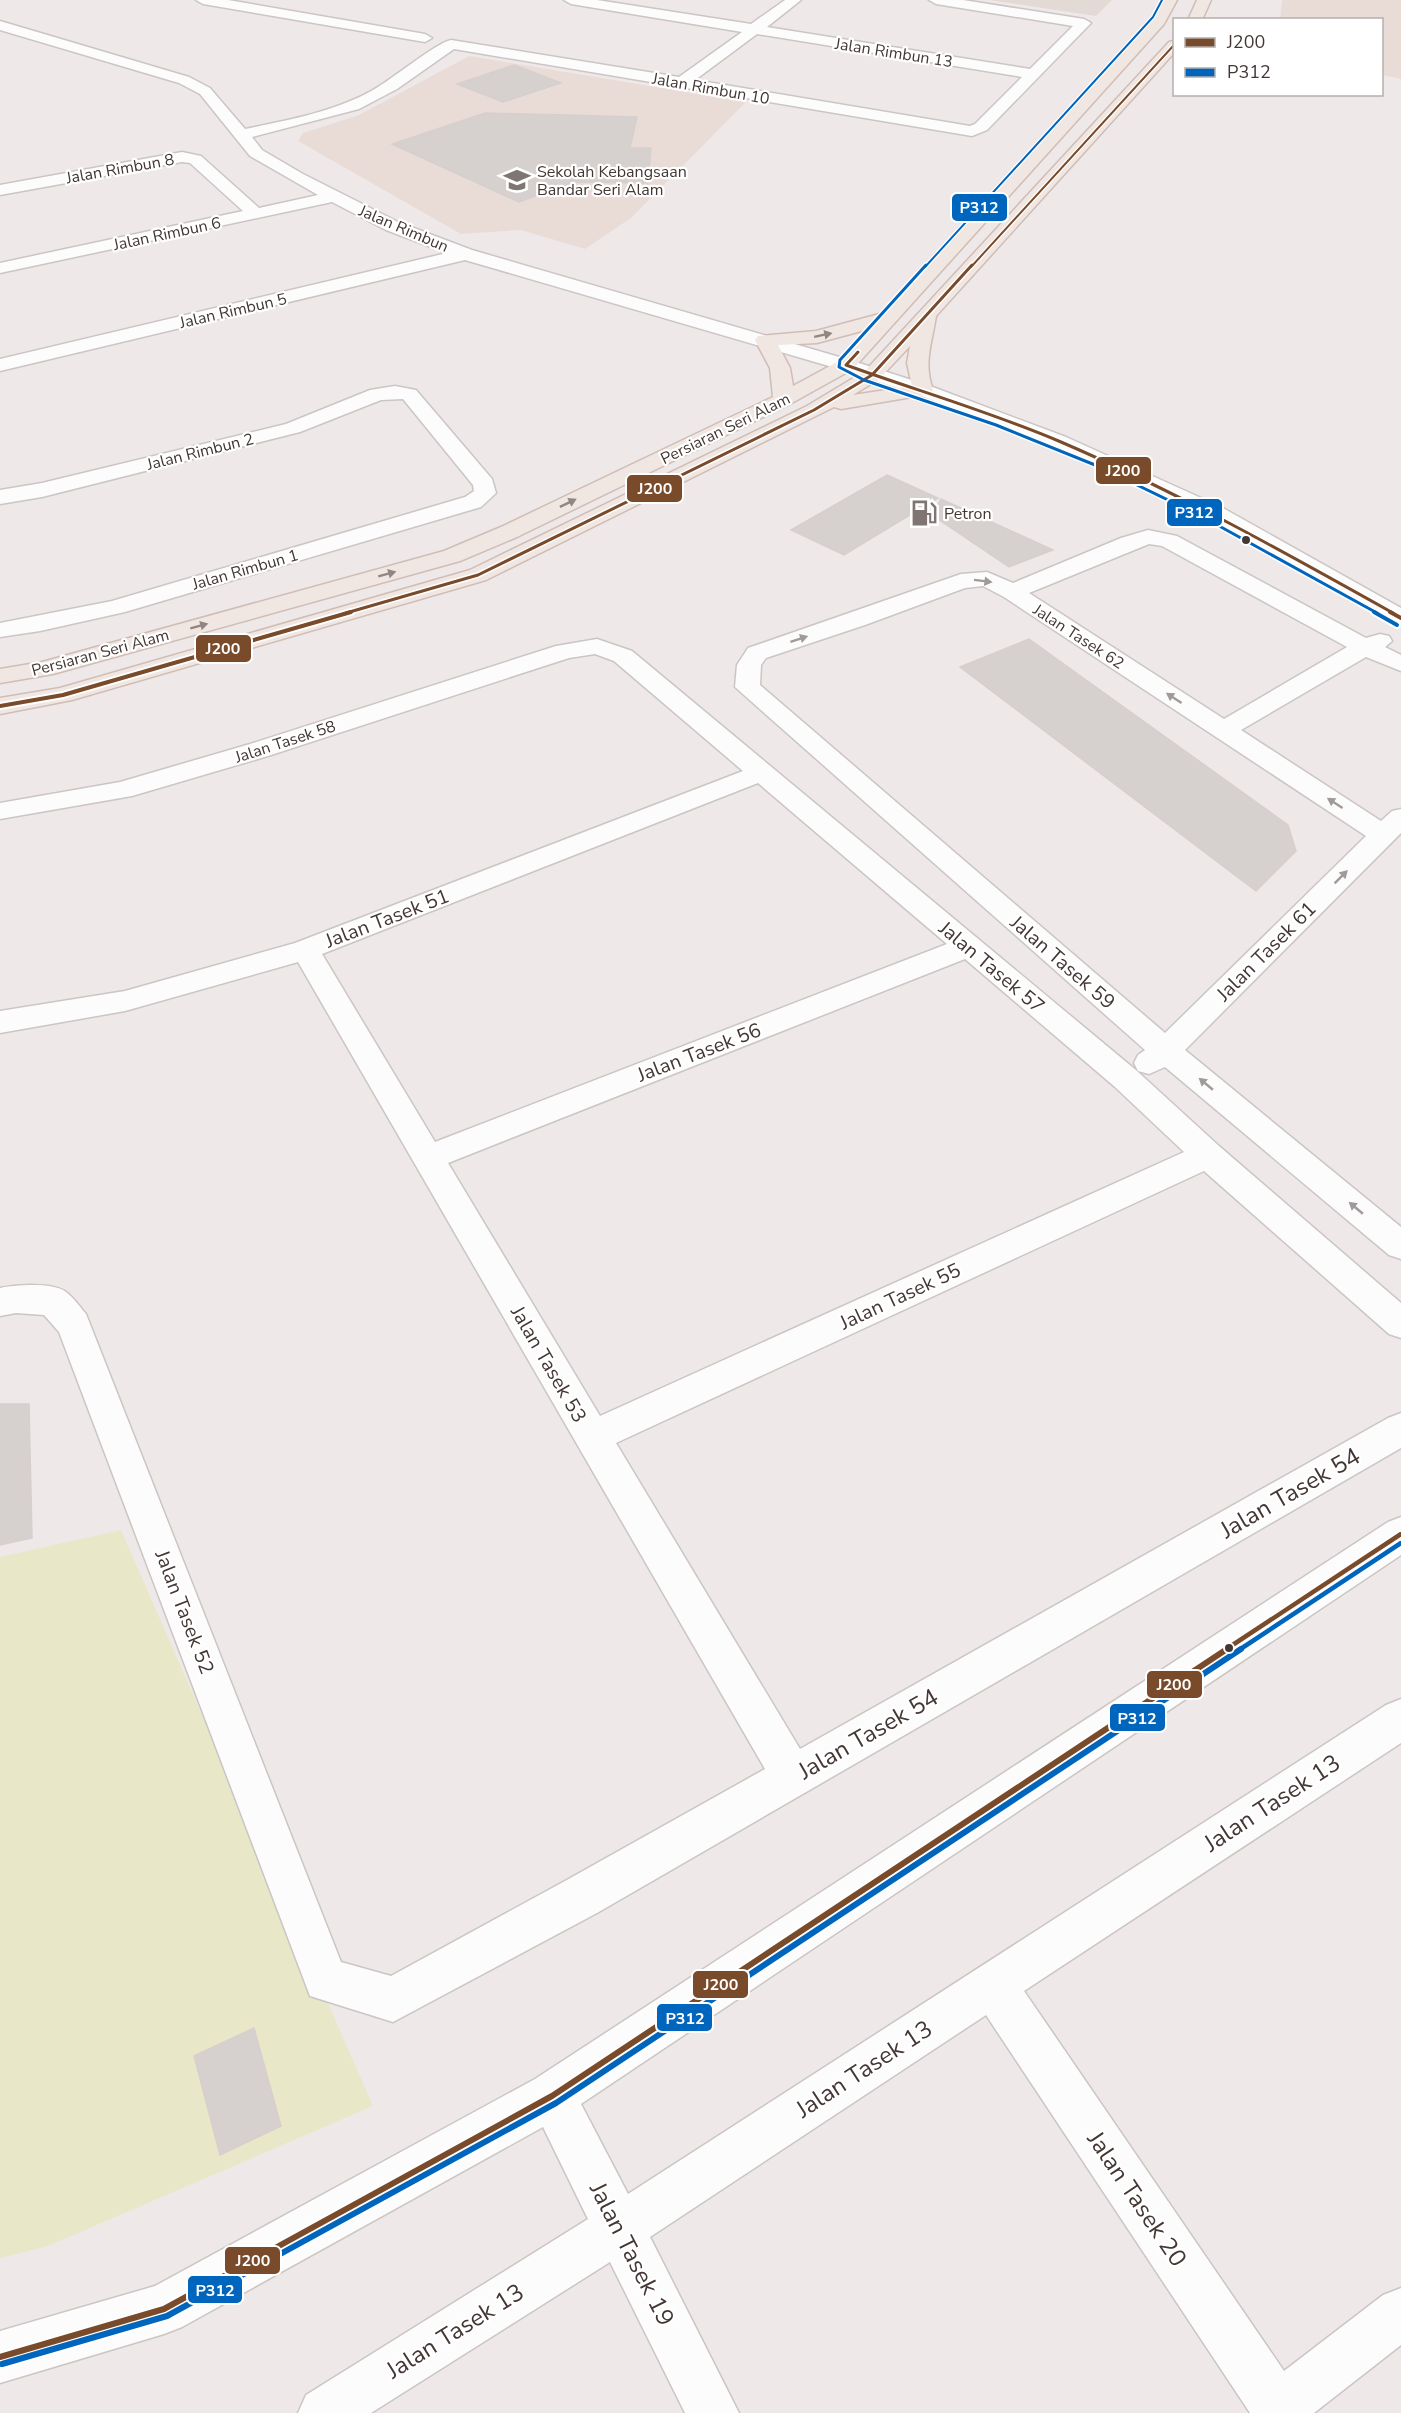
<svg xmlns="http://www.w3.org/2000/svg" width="1401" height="2413" font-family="'Nunito Sans',sans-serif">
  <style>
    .residential { fill: #e3d9d5 }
    .education { fill: #e9dcd7 }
    .green { fill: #e8e7c8 }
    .building { fill: #d6d0cf; stroke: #d6cfce; stroke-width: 1.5 }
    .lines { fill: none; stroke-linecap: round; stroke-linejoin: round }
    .minor-casing { stroke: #cbc5c4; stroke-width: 3 }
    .major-casing { stroke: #d0bdb5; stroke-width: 3 }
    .minor { fill: #fcfcfc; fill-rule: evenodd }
    .major { fill: #f0e6e2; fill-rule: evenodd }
    .bus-1-far4-casing { stroke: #fff; stroke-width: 4.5 }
    .bus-1-far3-casing { stroke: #fff; stroke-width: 6 }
    .bus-1-far2-casing { stroke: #fff; stroke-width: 8 }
    .bus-1-far1-casing { stroke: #fff; stroke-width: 9 }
    .bus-1-casing { stroke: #fff; stroke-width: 10 }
    .bus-2-far4-casing { stroke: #fff; stroke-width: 4.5 }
    .bus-2-far3-casing { stroke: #fff; stroke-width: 6 }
    .bus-2-far2-casing { stroke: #fff; stroke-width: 8 }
    .bus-2-far1-casing { stroke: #fff; stroke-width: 9 }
    .bus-2-casing { stroke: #fff; stroke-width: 10 }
    .bus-1-far4 { stroke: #7a4b2a; stroke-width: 2 }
    .bus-1-far3 { stroke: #7a4b2a; stroke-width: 3 }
    .bus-1-far2 { stroke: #7a4b2a; stroke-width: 4 }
    .bus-1-far1 { stroke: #7a4b2a; stroke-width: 4.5 }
    .bus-1 { stroke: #7a4b2a; stroke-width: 6 }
    .bus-2-far4 { stroke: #0065bd; stroke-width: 2 }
    .bus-2-far3 { stroke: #0065bd; stroke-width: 3 }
    .bus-2-far2 { stroke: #0065bd; stroke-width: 4 }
    .bus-2-far1 { stroke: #0065bd; stroke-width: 4.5 }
    .bus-2 { stroke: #0065bd; stroke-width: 6 }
    .oneway { fill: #918682 }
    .oneway2 { fill: #a09a98 }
    .bus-dot { fill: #433734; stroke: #fff; stroke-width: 2 }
    .labels { text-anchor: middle; stroke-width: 4.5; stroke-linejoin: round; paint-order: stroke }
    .far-street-label { font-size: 16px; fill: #433734; stroke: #fff }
    .far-poi-label { font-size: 16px; fill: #433734; stroke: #fff; text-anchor: start }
    .street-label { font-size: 20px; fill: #433734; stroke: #fff }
    .near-street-label { font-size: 24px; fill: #433734; stroke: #fff }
    .line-badge { stroke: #fff; stroke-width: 2 }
    .badge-label { font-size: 16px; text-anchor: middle; font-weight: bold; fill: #fff }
  </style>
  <rect width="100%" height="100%" fill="#eee9e8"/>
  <path class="residential" d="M989 0H1112L1096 16Z"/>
  <g class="education">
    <path d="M1282 0H1401V79L1382 75V20L1280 19Z"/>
    <path d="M469 56 746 102 631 218 585 249 521 230 461 234 298 141 303 133 359 115Z"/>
  </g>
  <path class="green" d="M121 1530 373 2106 48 2246 0 2258V1557Z"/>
  <g class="building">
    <path d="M514 65 561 83 503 102 457 84Z"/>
    <path d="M485 113 637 117 630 148H651L648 183 574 182 519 202 392 144Z"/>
    <path d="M887 475 938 498 844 555 791 530Z"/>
    <path d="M941 499 1053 550 1009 567 932 515Z"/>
    <path d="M1029 639 1288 825 1296 851 1256 891 960 667Z"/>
    <path d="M0 1404H29L32 1538 0 1545Z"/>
    <path d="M254 2028 281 2126 220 2155 194 2056Z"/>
  </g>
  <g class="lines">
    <g class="minor-casing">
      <g id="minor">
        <path d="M196 0H228L425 34 432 38 425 42 203 4Z"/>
        <path d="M564 0H597L751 24 785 0H801L767 27 1030 69 1073 26 936 4 929 0H963L1084 19 1091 23 987 130 972 136 454 49 397 89 359 109 252 137 262 150 303 174 398 222 472 250 853 361 930 386 1066 437 1221 507 1401 608V625L1393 623 1205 517 1052 445 916 394 839 369 465 260 0 371V359L447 253 386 230 332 202 0 273V263L243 211 190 163 182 162 0 195V185L182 152 201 156 259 208 318 195 250 156 200 94 179 83 0 30V21L189 77 210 88 245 129C288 120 334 112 373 90 393 79 434 44 451 40L679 77 742 32 571 4ZM757 34 1022 77 975 124 970 126 695 80Z"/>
        <path d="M395 386 416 390 492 479 496 493 481 507 125 612 40 631 0 637V623L112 601 465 497 474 491 473 485 403 399 381 400 300 432 42 497 0 504V490L42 483 286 424 370 390Z"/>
        <path d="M1148 530 1177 536 1366 638 1380 634 1389 636 1392 641 1385 647 1401 655V671L1366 657 1241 730 1381 821 1392 811 1401 809V833L1185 1050 1401 1227V1259L1389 1255 1165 1067 1149 1074 1138 1071 1134 1063 1138 1055 1145 1050 735 687 737 665 748 648 961 574 987 572 1013 583 1121 538ZM1149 544 1162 546 1347 647 1224 719 1029 593ZM983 586 1004 597 1366 836 1165 1033 760 685 761 665 766 658 865 625 965 588Z"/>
        <path d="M597 639 632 651 1137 1071 1219 1146 1401 1303V1338L1389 1334 1204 1171 616 1443 800 1749 1388 1418 1401 1413V1448L597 1913 393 2022 310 1996 59 1332 44 1315 16 1313 0 1316V1288C16 1285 53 1282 66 1292 74 1298 80 1307 86 1314L341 1962 391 1976 565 1881 765 1769 298 962 125 1011 0 1033V1011L125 991 295 943 743 771 614 661 595 654 569 658 268 756 132 796 0 819V803L120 782 250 744 556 646ZM758 783 947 944 435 1142 322 954ZM965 959 1115 1087 1184 1152 600 1416 448 1163Z"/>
        <path d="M1401 1517V1555L581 2104 628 2194 1386 1705 1401 1699V1743L1024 1991 1284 2371 1383 2295 1401 2288V2345L1314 2413H1250L986 2015 650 2237 739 2413H685L610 2262 371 2413H298L306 2395 588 2219 543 2127 182 2327 164 2334 0 2383V2331L155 2286 535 2079 1388 1522Z"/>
      </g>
    </g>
    <g class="major-casing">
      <g id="major">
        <path d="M1163 0H1177L1164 24 853 369 790 404 517 537 460 561 53 674 0 683V669L42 662 444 551 501 527 773 397 770 368 755 340 758 336 816 331 883 313 1153 19ZM869 329 839 361 793 386 790 368 778 345 817 343Z"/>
        <path d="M1197 0H1211L1202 20H1188Z"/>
        <path d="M1174 41V53L936 316C932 343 923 363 933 390L930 394 841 409 834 407 486 580 72 700 0 714V698L60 688 470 570 807 406 865 371 1169 42ZM910 346 907 363 912 386 853 395 879 379Z"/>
      </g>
    </g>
    <use href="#minor" class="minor"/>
    <use href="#major" class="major"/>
    <g class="bus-1-far4-casing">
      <path id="bus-1-far4" d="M971 267 1174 45"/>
    </g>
    <g class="bus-1-far3-casing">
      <g id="bus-1-far3">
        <path d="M858 352 846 365C918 391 991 412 1061 442 1175 491 1284 552 1393 613"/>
        <path d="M346 613 478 575 814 410 872 375 972 265"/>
      </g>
    </g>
    <g class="bus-1-far2-casing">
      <g id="bus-1-far2">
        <path d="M1390 612 1401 618"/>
        <path d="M0 706 63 695 351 612"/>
      </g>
    </g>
    <g class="bus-1-far1-casing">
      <path id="bus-1-far1" d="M1225 1650 1401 1534"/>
    </g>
    <g class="bus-1-casing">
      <path id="bus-1" d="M0 2357 164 2309 552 2096 1227 1649"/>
    </g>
    <g class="bus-2-far4-casing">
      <path id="bus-2-far4" d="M925 267 1153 17 1162 0"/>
    </g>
    <g class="bus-2-far3-casing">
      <path id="bus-2-far3" d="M926 265 840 360 839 367 864 380 996 425 1100 467 1201 516 1377 613"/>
    </g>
    <g class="bus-2-far2-casing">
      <path id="bus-2-far2" d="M1374 612 1397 625"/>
    </g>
    <g class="bus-2-far1-casing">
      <path id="bus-2-far1" d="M1239 1650 1401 1543"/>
    </g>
    <g class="bus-2-casing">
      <path id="bus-2" d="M2 2364 167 2316 556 2103 1241 1649"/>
    </g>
    <use href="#bus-1-far4" class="bus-1-far4"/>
    <use href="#bus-1-far3" class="bus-1-far3"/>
    <use href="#bus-1-far2" class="bus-1-far2"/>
    <use href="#bus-1-far1" class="bus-1-far1"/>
    <use href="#bus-1" class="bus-1"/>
    <use href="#bus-2-far4" class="bus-2-far4"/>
    <use href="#bus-2-far3" class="bus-2-far3"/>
    <use href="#bus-2-far2" class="bus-2-far2"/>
    <use href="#bus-2-far1" class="bus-2-far1"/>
    <use href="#bus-2" class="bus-2"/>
  </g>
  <defs><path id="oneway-solid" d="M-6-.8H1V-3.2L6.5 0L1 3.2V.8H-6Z" transform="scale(1.5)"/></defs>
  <g class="oneway">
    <use href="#oneway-solid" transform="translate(823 335) rotate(-12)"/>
    <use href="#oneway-solid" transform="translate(568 503) rotate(-26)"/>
    <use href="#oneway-solid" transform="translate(387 574) rotate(-15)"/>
    <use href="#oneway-solid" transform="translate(199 626) rotate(-15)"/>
  </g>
  <g class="oneway2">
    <use href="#oneway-solid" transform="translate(983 581) rotate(7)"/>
    <use href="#oneway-solid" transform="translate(799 639) rotate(-18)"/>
    <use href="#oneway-solid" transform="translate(1174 698) rotate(-147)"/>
    <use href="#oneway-solid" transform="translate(1335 803) rotate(-147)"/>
    <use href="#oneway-solid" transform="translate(1341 877) rotate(-45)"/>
    <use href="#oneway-solid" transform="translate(1206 1084) rotate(-140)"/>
    <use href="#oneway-solid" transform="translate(1356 1208) rotate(-140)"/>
  </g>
  <defs>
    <g id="school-bare" transform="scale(2.07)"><path d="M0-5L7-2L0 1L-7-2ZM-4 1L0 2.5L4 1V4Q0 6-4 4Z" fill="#7f7573" stroke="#fff" stroke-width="2.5" paint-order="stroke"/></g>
    <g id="fuel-bare" transform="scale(2.07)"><path d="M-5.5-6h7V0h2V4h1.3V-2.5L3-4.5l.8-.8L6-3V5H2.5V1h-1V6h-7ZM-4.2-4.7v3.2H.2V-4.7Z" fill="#7f7573" stroke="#fff" stroke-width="2.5" paint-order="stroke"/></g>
  </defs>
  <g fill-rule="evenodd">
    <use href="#school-bare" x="517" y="180"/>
    <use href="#fuel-bare" x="924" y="513"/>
  </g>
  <g class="bus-dot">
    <circle cx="1246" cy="540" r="5"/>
    <circle cx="1229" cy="1648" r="5"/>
  </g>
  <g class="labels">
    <g class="far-street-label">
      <text transform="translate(894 52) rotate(9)" y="6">Jalan Rimbun 13</text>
      <text transform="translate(711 88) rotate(10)" y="6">Jalan Rimbun 10</text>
      <text transform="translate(120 168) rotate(-10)" y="6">Jalan Rimbun 8</text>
      <text transform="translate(404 228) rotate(23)" y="6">Jalan Rimbun</text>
      <text transform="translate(167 233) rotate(-12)" y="6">Jalan Rimbun 6</text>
      <text transform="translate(233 310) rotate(-13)" y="6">Jalan Rimbun 5</text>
      <text transform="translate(725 428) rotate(-26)" y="6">Persiaran Seri Alam</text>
      <text transform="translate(200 451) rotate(-14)" y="6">Jalan Rimbun 2</text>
      <text transform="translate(245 569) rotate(-16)" y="6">Jalan Rimbun 1</text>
      <text transform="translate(1079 636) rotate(33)" y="6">Jalan Tasek 62</text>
      <text transform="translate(100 652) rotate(-15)" y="6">Persiaran Seri Alam</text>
      <text transform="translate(285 741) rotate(-18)" y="6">Jalan Tasek 58</text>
    </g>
    <g class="far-poi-label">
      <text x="537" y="177">Sekolah Kebangsaan<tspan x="537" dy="18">Bandar Seri Alam</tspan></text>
      <text x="944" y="519">Petron</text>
    </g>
    <g class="street-label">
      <text transform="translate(387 918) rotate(-21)" y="7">Jalan Tasek 51</text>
      <text transform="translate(1266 951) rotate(-45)" y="7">Jalan Tasek 61</text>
      <text transform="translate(1063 962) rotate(41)" y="7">Jalan Tasek 59</text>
      <text transform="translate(992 967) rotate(40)" y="7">Jalan Tasek 57</text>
      <text transform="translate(699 1052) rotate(-21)" y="7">Jalan Tasek 56</text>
      <text transform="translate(900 1296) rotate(-25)" y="7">Jalan Tasek 55</text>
      <text transform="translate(549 1364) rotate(60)" y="7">Jalan Tasek 53</text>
      <text transform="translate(185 1612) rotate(69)" y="7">Jalan Tasek 52</text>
    </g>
    <g class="near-street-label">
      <text transform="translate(1290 1493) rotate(-30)" y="8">Jalan Tasek 54</text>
      <text transform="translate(868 1734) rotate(-30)" y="8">Jalan Tasek 54</text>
      <text transform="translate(1272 1803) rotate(-33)" y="8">Jalan Tasek 13</text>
      <text transform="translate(864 2069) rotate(-33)" y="8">Jalan Tasek 13</text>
      <text transform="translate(1137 2199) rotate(56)" y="8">Jalan Tasek 20</text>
      <text transform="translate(632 2254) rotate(63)" y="8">Jalan Tasek 19</text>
      <text transform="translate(455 2331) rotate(-32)" y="8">Jalan Tasek 13</text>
    </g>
  </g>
  <g class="line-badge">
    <rect x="951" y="193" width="57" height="29" rx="6" fill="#0065bd"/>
    <rect x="1095" y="456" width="57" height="29" rx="6" fill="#7a4b2a"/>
    <rect x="626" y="474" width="57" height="29" rx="6" fill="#7a4b2a"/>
    <rect x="1166" y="498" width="57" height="29" rx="6" fill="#0065bd"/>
    <rect x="195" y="634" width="57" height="29" rx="6" fill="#7a4b2a"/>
    <rect x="1146" y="1670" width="57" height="29" rx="6" fill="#7a4b2a"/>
    <rect x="1109" y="1703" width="57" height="29" rx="6" fill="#0065bd"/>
    <rect x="692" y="1970" width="57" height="29" rx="6" fill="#7a4b2a"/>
    <rect x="656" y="2003" width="57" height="29" rx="6" fill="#0065bd"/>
    <rect x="224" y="2246" width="57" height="29" rx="6" fill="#7a4b2a"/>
    <rect x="187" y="2275" width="56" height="29" rx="6" fill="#0065bd"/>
  </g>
  <g class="badge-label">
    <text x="979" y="213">P312</text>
    <text x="1123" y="476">J200</text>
    <text x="655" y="494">J200</text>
    <text x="1194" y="518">P312</text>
    <text x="223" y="654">J200</text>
    <text x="1174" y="1690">J200</text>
    <text x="1137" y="1724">P312</text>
    <text x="721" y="1990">J200</text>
    <text x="685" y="2024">P312</text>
    <text x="253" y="2266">J200</text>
    <text x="215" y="2296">P312</text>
  </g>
  <rect x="1173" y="18" width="210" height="78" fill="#ffffff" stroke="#b4afae" stroke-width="1.5"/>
  <rect x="1185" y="38" width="30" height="9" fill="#7a4b2a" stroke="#b4afae" stroke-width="1.5"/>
  <text x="1227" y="48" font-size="18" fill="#433734">J200</text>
  <rect x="1185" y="68" width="30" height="9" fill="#0065bd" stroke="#b4afae" stroke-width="1.5"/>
  <text x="1227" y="78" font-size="18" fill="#433734">P312</text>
</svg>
